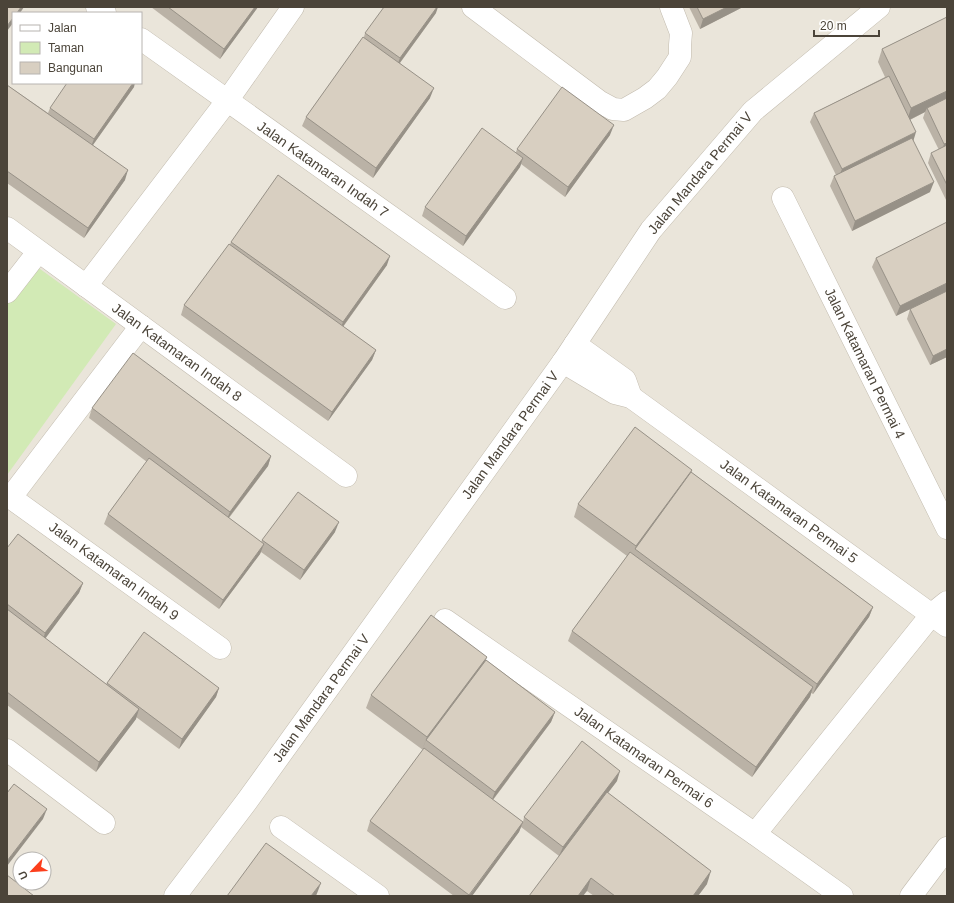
<svg xmlns="http://www.w3.org/2000/svg" width="954" height="903" font-family="Arial,sans-serif">
  <style>
    .residential { fill: #eae5da; fill-rule: evenodd }
    .green { fill: #d2eab5 }
    .lines { fill: none; stroke-linecap: round; stroke-linejoin: round }
    .street-casing { stroke: #c2bbae; stroke-width: 23 }
    .street { stroke: #fff; stroke-width: 22 }
    .wall { fill: #bab2a6 }
    .shaded-wall { fill: #979187 }
    .building { fill: #d8cfc1; stroke: #979187 }
    .labels { text-anchor: middle; stroke-width: 3.5; stroke-linejoin: round; paint-order: stroke }
    .street-label { font-size: 14px; fill: #4b4439; stroke: #fff }
  </style>
  <rect width="100%" height="100%" fill="#f6f3ec"/>
  <path class="residential" d="M7 7H947V896H7ZM13 13H141V83H13ZM20 859H44V883H20Z"/>
  <path class="green" d="M29 261 116 324 7 475V292Z"/>
  <g class="lines">
    <g class="street-casing">
      <g id="street">
        <path d="M97 7 105 13"/>
        <path d="M473 7 600 102 613 109 624 110 645 98 657 89 667 77 680 57V45L681 33 671 7"/>
        <path d="M141 39 505 298"/>
        <path d="M783 198 947 528"/>
        <path d="M7 228 346 476"/>
        <path d="M86 286 227 101 293 7"/>
        <path d="M7 292 38 252"/>
        <path d="M575 344 625 380 631 397"/>
        <path d="M563 362 615 393 631 397 947 626"/>
        <path d="M7 495 220 648"/>
        <path d="M11 497 141 326"/>
        <path d="M445 620 755 834 842 896"/>
        <path d="M7 750 104 823"/>
        <path d="M281 827 378 896"/>
        <path d="M755 834 932 614 947 602"/>
        <path d="M175 896 247 801 563 362 651 230 753 111 879 7"/>
        <path d="M911 896 947 848"/>
      </g>
    </g>
    <use href="#street" class="street"/>
  </g>
  <g class="wall">
    <path d="M151 7H258L220 59Z"/>
    <path d="M689 7H743L700 29Z"/>
    <path d="M436 13 400 63 430 98 373 178 302 126 306 117 364 37 365 33Z"/>
    <path d="M947 17V202L928 163 931 153 939 150 923 118 925 112 910 120 913 140 930 192 852 231 830 186 834 176 836 175 810 122 814 113 885 77 878 62 882 49Z"/>
    <path d="M7 85 48 113 50 108 134 87 93 145 125 180 84 238 7 183Z"/>
    <path d="M610 135 565 197 521 164 520 167 463 246 422 216 425 207 516 152 517 149Z"/>
    <path d="M947 222V357L930 365 907 319 910 309 896 316 872 267 876 258Z"/>
    <path d="M231 242 387 265 343 327 376 350 372 360 328 421 181 315 184 305 230 244Z"/>
    <path d="M92 408 271 456 268 466 229 518 261 542 262 540 335 532 300 580 261 552 260 554 219 609 104 524 108 514 147 462 89 418Z"/>
    <path d="M691 472 873 607 869 617 813 694 811 693 810 697 752 777 568 641 572 631 627 556 574 517 578 504Z"/>
    <path d="M7 548 83 583 79 593 45 638 106 684 107 683 219 688 216 697 179 749 136 717V719L96 772 7 705Z"/>
    <path d="M486 660 555 712 551 722 493 800 523 822 524 817 617 781 608 793 707 884 698 896H594L587 891 559 856 521 827 519 832 472 896H454L367 831 370 821 423 750 366 708 371 695Z"/>
  </g>
  <g class="shaded-wall">
    <path d="M21 7H24L20 13H17Z"/>
    <path d="M255 7H258L220 59 224 49Z"/>
    <path d="M437 7H438L436 13 396 68 400 58Z"/>
    <path d="M727 7H743L700 29 703 19Z"/>
    <path d="M13 18V23L7 31V26Z"/>
    <path d="M133 83H135L134 87 90 149 94 139Z"/>
    <path d="M434 88 430 98 373 178 376 168Z"/>
    <path d="M947 91V101L927 108 925 112 907 121 911 108Z"/>
    <path d="M614 125 610 135 565 197 568 187Z"/>
    <path d="M916 132 913 142 838 179 842 169Z"/>
    <path d="M947 143V151L941 154 944 144Z"/>
    <path d="M523 158 520 167 463 246 466 236Z"/>
    <path d="M128 170 125 180 84 238 88 228Z"/>
    <path d="M934 182 930 192 852 231 855 221Z"/>
    <path d="M390 256 387 265 339 332 343 322Z"/>
    <path d="M947 283V291L896 316 900 306Z"/>
    <path d="M947 349V357L930 365 933 356Z"/>
    <path d="M376 350 372 360 328 421 332 412Z"/>
    <path d="M271 456 268 466 226 521 230 512Z"/>
    <path d="M692 470 688 482 635 549 636 546Z"/>
    <path d="M339 522 335 532 300 580 304 570Z"/>
    <path d="M264 544 260 554 219 609 223 600Z"/>
    <path d="M83 583 79 593 42 643 45 633Z"/>
    <path d="M873 607 869 617 813 694 817 684Z"/>
    <path d="M487 657 482 669 426 740 422 750 427 737Z"/>
    <path d="M813 687 810 697 752 777 756 767Z"/>
    <path d="M219 688 216 697 179 749 182 739Z"/>
    <path d="M139 709 136 719 96 772 99 762Z"/>
    <path d="M555 712 551 722 491 802 495 792Z"/>
    <path d="M620 771 617 781 559 856 563 847Z"/>
    <path d="M47 809 43 819 7 866V861Z"/>
    <path d="M523 822 519 832 472 896H469Z"/>
    <path d="M711 871 707 884 698 896H693Z"/>
    <path d="M591 878 587 891 583 896H578Z"/>
    <path d="M321 883 316 896H311Z"/>
  </g>
  <g class="building">
    <path d="M7 7H21L17 13H13V18L7 26Z"/>
    <path d="M168 7H255L224 49Z"/>
    <path d="M384 7H437L400 58 365 33Z"/>
    <path d="M697 7H727L703 19Z"/>
    <path d="M947 17V91L911 108 882 49Z"/>
    <path d="M363 37 434 88 376 168 306 117Z"/>
    <path d="M889 76 916 132 842 169 814 113Z"/>
    <path d="M67 83H133L94 139 50 108Z"/>
    <path d="M7 85 128 170 88 228 7 171Z"/>
    <path d="M562 87 614 125 568 187 517 149Z"/>
    <path d="M947 98V143L944 144 927 108Z"/>
    <path d="M482 128 523 158 466 236 425 207Z"/>
    <path d="M912 138 934 182 855 221 834 176Z"/>
    <path d="M947 145V185L931 153Z"/>
    <path d="M278 175 390 256 343 322 231 242Z"/>
    <path d="M947 222V283L900 306 876 258Z"/>
    <path d="M229 244 376 350 332 412 184 305Z"/>
    <path d="M947 291V349L933 356 910 309Z"/>
    <path d="M133 353 271 456 230 512 92 408Z"/>
    <path d="M635 427 692 470 636 546 578 504Z"/>
    <path d="M149 458 264 544 223 600 108 514Z"/>
    <path d="M691 472 873 607 817 684 635 549Z"/>
    <path d="M298 492 339 522 304 570 262 540Z"/>
    <path d="M18 534 83 583 45 633 7 604V548Z"/>
    <path d="M630 552 813 687 756 767 572 631Z"/>
    <path d="M7 609 139 709 99 762 7 692Z"/>
    <path d="M431 615 487 657 427 737 371 695Z"/>
    <path d="M144 632 219 688 182 739 107 683Z"/>
    <path d="M486 660 555 712 495 792 426 740Z"/>
    <path d="M582 741 620 771 563 847 524 817Z"/>
    <path d="M424 748 523 822 469 895 370 821Z"/>
    <path d="M14 784 47 809 7 861V793Z"/>
    <path d="M607 792 711 871 693 896H615L591 878 578 896H529Z"/>
    <path d="M266 843 321 883 311 896H227Z"/>
    <path d="M7 875 34 896H7Z"/>
  </g>
  <g class="labels">
    <g class="street-label">
      <text transform="translate(323 169) rotate(35)" y="5">Jalan Katamaran Indah 7</text>
      <text transform="translate(700 173) rotate(-50)" y="5">Jalan Mandara Permai V</text>
      <text transform="translate(177 352) rotate(36)" y="5">Jalan Katamaran Indah 8</text>
      <text transform="translate(865 363) rotate(64)" y="5">Jalan Katamaran Permai 4</text>
      <text transform="translate(510 435) rotate(-54)" y="5">Jalan Mandara Permai V</text>
      <text transform="translate(789 511) rotate(36)" y="5">Jalan Katamaran Permai 5</text>
      <text transform="translate(114 571) rotate(36)" y="5">Jalan Katamaran Indah 9</text>
      <text transform="translate(321 698) rotate(-54)" y="5">Jalan Mandara Permai V</text>
      <text transform="translate(644 757) rotate(35)" y="5">Jalan Katamaran Permai 6</text>
    </g>
  </g>
  <rect width="954" height="903" fill="none" stroke="#4b4439" stroke-width="16"/>
  <rect x="12" y="12" width="130" height="72" fill="#ffffff" stroke="#b7b4b0"/>
  <rect x="20" y="25" width="20" height="6" fill="#ffffff" stroke="#b7b4b0"/>
  <text x="48" y="32" font-size="12" fill="#4b4439">Jalan</text>
  <rect x="20" y="42" width="20" height="12" fill="#d2eab5" stroke="#b7b4b0"/>
  <text x="48" y="52" font-size="12" fill="#4b4439">Taman</text>
  <rect x="20" y="62" width="20" height="12" fill="#d8cfc1" stroke="#b7b4b0"/>
  <text x="48" y="72" font-size="12" fill="#4b4439">Bangunan</text>
  <g transform="translate(32 871) rotate(245)"><circle r="19" fill="#ffffff" stroke="#b7b4b0"/>
  <path d="M0-3L7 15L0 10L-7 15Z" fill="#fc3f1d"/>
  <text y="-6" font-size="11" font-weight="bold" text-anchor="middle" fill="#4b4439">U</text>
  </g>
  <path d="M814 30v6h65v-6" fill="none" stroke="#4b4439" stroke-width="2"/>
  <text x="820" y="30" font-size="12" fill="#4b4439" stroke="#ffffff" stroke-width="3" paint-order="stroke">20 m</text>
</svg>
